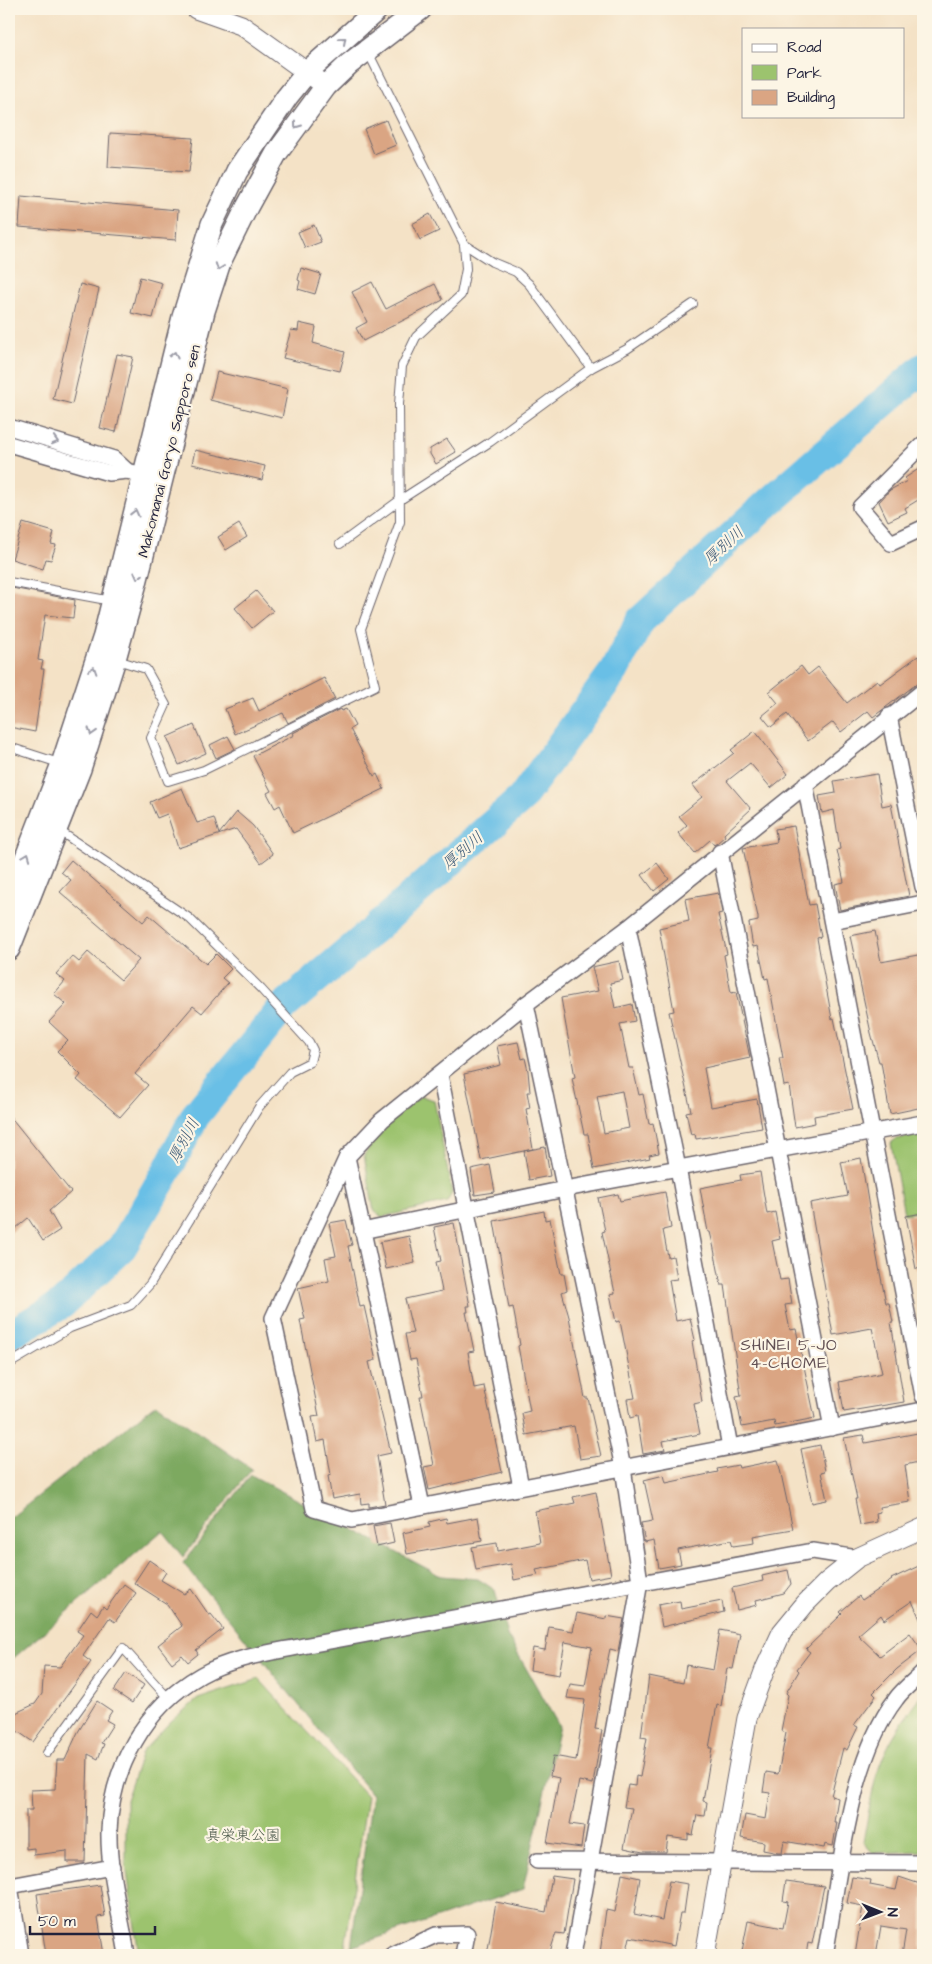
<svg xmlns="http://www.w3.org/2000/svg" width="932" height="1964" font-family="'Architects Daughter','Klee One',sans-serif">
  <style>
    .green { fill: #9cc36e; stroke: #5f7254 }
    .forest { fill: #7da961; stroke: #50664e }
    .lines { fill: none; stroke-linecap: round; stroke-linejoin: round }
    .river { stroke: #69bfe6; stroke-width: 30 }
    .building { fill: #daa583; fill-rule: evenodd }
    .service-casing { stroke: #6c656c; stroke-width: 10 }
    .minor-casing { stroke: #6c656c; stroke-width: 18 }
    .tertiary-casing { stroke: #6c656c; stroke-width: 21 }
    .secondary-casing { stroke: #6c656c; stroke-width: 24 }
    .service { stroke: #fff; stroke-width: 8 }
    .minor { stroke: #fff; stroke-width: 15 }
    .tertiary { stroke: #fff; stroke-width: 19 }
    .secondary { stroke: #fff; stroke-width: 21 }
    .oneway { stroke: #9c9ca7 }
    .labels { text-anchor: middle; stroke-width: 4.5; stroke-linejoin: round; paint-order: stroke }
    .street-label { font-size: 15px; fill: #22223b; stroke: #fcf5e5 }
    .park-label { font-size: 15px; fill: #4d5a4d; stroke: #fcf5e5 }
    .water-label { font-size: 16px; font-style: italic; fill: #3b5977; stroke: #fcf5e5 }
    .neighbourhood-label { font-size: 16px; letter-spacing: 1px; fill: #625054; stroke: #fcf5e5 }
  </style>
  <rect width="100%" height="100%" fill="#fcf5e5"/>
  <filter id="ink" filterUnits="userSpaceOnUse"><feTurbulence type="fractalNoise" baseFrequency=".02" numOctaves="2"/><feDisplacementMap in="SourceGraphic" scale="10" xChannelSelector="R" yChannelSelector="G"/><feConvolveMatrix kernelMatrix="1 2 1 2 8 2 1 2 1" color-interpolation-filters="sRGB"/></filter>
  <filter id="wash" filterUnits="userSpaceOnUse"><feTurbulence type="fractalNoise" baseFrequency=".0096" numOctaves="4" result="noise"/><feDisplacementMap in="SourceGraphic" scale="20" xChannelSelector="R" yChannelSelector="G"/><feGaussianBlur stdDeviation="1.12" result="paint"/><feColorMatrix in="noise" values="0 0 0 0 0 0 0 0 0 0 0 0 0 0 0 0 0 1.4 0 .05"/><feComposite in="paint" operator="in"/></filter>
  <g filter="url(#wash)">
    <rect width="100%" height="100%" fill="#f4e2c6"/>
    <g class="green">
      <path d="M421 1096 434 1100 452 1193 447 1202 382 1217 374 1211 364 1155 386 1124Z"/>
      <path d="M923 1134V1211L904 1214 891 1143 896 1139Z"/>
      <path d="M259 1679 367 1796 344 1955H139L126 1865V1800L142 1752 171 1721 198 1699Z"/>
      <path d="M923 1693V1851L873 1853 863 1842C869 1813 872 1782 884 1755 894 1732 909 1713 923 1693Z"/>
    </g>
    <g class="forest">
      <path d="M156 1404 252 1469 183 1557 162 1531 9 1662V1519Z"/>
      <path d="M251 1475 441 1576 478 1579 495 1590 507 1635 559 1726 523 1889 351 1947 372 1795 183 1563Z"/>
    </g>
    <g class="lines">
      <path class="river" d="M9 1335 62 1304 122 1247 167 1171 195 1116 284 1006 355 946 521 799 614 671 640 621 768 503 923 368"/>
    </g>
    <g id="blocks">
      <g class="building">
        <path d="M386 120 396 145 374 154 364 129Z"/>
        <path d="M110 133 193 138 189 172 108 167Z"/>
        <path d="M21 196 178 210 176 240 19 227Z"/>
        <path d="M430 214 439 231 420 240 412 224Z"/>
        <path d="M314 225 321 242 305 248 298 232Z"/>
        <path d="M301 268 321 274 315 294 298 289 300 281 298 280Z"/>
        <path d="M140 277 162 283 153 318 131 313Z"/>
        <path d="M372 282 386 309 435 284 443 300 363 341 356 328 367 322 352 292Z"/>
        <path d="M80 284 99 289 72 404 53 399Z"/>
        <path d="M299 323 316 327 313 343 345 352 340 371 283 358 291 330 298 331Z"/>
        <path d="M117 354 133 357 116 432 100 428Z"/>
        <path d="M217 372 288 389 282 418 210 400Z"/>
        <path d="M447 439 456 452 436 464 430 454V449Z"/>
        <path d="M195 450 265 466 262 480 192 464Z"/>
        <path d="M923 466V497L905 508 907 512 888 521 879 502 890 490 907 481 905 478Z"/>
        <path d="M23 523 54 532 51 544 56 545 51 560 46 559 43 569 12 559Z"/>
        <path d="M239 524 247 537 226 550 218 537Z"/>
        <path d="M12 588 75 600 73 618 45 615 38 660 43 661 41 669H44L35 732 9 727V610Z"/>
        <path d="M256 591 273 611 252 628 235 608Z"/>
        <path d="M918 656 923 664V679L873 717 868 711 841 732 833 722 808 741 787 714 771 727 762 716 778 703 769 692 801 666 808 675 818 667 847 703 877 680 880 684Z"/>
        <path d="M324 678 335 699 288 723 283 713 235 734 225 709 253 698 259 711Z"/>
        <path d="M340 709 341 711 346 709 355 726 350 729 374 776 377 774 384 789 293 833 280 805 275 808 267 793 271 791 253 756 294 735 293 733Z"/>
        <path d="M194 725 206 753 179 765 167 737Z"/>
        <path d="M755 731 788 774 771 788 750 763 727 781 751 809 724 834 725 836 717 843 714 845 710 840 695 853 678 833 687 825 679 816 702 797 693 785 734 753 731 750Z"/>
        <path d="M228 736 235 749 216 758 210 745Z"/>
        <path d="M877 774 882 806 891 804 909 896 840 910 835 884 844 882 837 850 840 849 834 810 822 813 819 796 836 793 834 781Z"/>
        <path d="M182 788 197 823 214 818 219 834 237 812 253 826 273 854 261 863 236 829 178 848 167 814 157 818 150 802Z"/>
        <path d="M794 826 809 905 815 904 821 937 817 938 832 1019 834 1018 853 1109 814 1116 815 1123 795 1127 789 1085 784 1086 779 1058H783L768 978 765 979 758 946 753 947 749 923 758 921V917L743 848 777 842 775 829Z"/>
        <path d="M71 860 143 922 149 915 206 964 216 954 231 969 222 978 228 983 202 1013 193 1006 135 1074 148 1085 120 1117 77 1080 81 1075 57 1051 68 1040 49 1022 66 1004 54 994 65 981 56 974 72 956 79 962 88 952 121 980 139 960 60 892 71 880 61 872Z"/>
        <path d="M657 863 669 879 654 891 642 875Z"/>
        <path d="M718 893 722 913 718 914 727 954 724 955 731 993 736 992 750 1058 704 1068 711 1107 757 1099 762 1128 696 1139 695 1134 691 1135 686 1112 691 1111 669 1012 674 1011 659 928 689 921 685 899Z"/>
        <path d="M875 931 881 962 923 954V1107L890 1114 881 1062H879L871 1033 850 936Z"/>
        <path d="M619 961 623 980 610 983 615 1008 632 1004 635 1021 620 1024 629 1068H633L639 1095 643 1094 649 1124 653 1123 659 1153 649 1155 650 1158 594 1169 588 1134H584L572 1078 575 1077 561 998 598 991 592 967ZM622 1091 629 1128 604 1133 597 1096Z"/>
        <path d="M518 1042 522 1059 525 1058 528 1071 530 1092H527L530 1108 526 1109 533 1149 481 1160 464 1074 501 1065 497 1046Z"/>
        <path d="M9 1115 71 1192 49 1211 60 1230 43 1241 28 1218 9 1234Z"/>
        <path d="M545 1147 550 1176 529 1180 524 1151Z"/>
        <path d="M861 1158 877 1257 886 1303H889L893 1322H891L904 1402 844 1412 839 1382 882 1373 872 1328 833 1335 810 1203 848 1196 841 1162Z"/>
        <path d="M490 1165 495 1192 475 1195 471 1169Z"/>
        <path d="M760 1172 767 1214 775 1212 780 1239 772 1241 780 1280 788 1279 792 1304 785 1305 790 1330 796 1329 815 1418 775 1426 774 1421 742 1427 736 1397 741 1396 725 1285H721L713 1244 710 1232H708L700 1188 741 1180 740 1175Z"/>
        <path d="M665 1192 671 1228 663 1230 668 1257 673 1256 677 1279 669 1280 676 1321 690 1318 695 1340 692 1341 702 1402 694 1404 700 1434 663 1441 665 1450 643 1454 637 1416 630 1418 627 1399 635 1398 620 1321 616 1322 610 1294 615 1293 602 1232 605 1231 598 1198 618 1194 620 1201Z"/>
        <path d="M544 1211 545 1220 550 1219 561 1274H564L567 1290 562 1292 569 1317 585 1398H588L601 1456 580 1459 574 1426 526 1435 522 1413 530 1411 518 1346 520 1345 513 1307 509 1308 494 1221Z"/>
        <path d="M923 1213V1268L916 1269 906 1216Z"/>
        <path d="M346 1220 352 1245 348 1246 360 1307 364 1306 376 1360 369 1362 391 1453 377 1456 385 1504 369 1507V1503L361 1504 360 1494 332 1499 328 1476 331 1475 325 1440 317 1442 312 1417 319 1416 300 1320 305 1319 298 1288 329 1281 325 1258 336 1256 329 1223Z"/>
        <path d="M454 1223 470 1306H467L468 1312H466L474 1351 468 1352 474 1388 484 1386 502 1472 429 1490 424 1467 434 1465 420 1396H423L416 1359 410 1360 405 1334 413 1333 405 1299 442 1291 436 1262 441 1261 434 1227Z"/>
        <path d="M409 1236 415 1263 386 1269 380 1242Z"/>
        <path d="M923 1432V1461L905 1465 910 1502 879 1507 880 1512 876 1513 877 1522 860 1525 855 1499H857L844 1438 863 1435 865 1443Z"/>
        <path d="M820 1445 825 1471 821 1472 827 1500 812 1503 801 1449Z"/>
        <path d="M778 1460 793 1529 753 1536 754 1543 733 1546 731 1540 678 1550 681 1564 659 1568 654 1540 645 1542 641 1523 653 1521 644 1480 664 1475 666 1483 718 1472 717 1469 738 1465 739 1468Z"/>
        <path d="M596 1492 611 1575 589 1579 585 1560 536 1570 538 1575 514 1580 511 1564 476 1570 472 1547 497 1543 498 1551 540 1543 535 1511 575 1503 573 1497Z"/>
        <path d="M478 1517 482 1541 407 1554 403 1533 430 1527 429 1522 446 1518 447 1523Z"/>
        <path d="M390 1523 394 1543 377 1547 373 1526Z"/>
        <path d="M149 1560 166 1572 161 1580 184 1594 191 1589 209 1615 211 1614 223 1629 196 1650 198 1654 188 1662 182 1655 172 1663 158 1645 182 1626 167 1604 134 1583Z"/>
        <path d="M923 1564V1626L912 1601 884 1620 881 1615 858 1635 880 1656 910 1633 922 1650 897 1669 873 1693 876 1696 854 1725 858 1727 847 1750 843 1748 831 1796 838 1798 834 1822H837L833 1846 825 1844 824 1848 784 1841 782 1853H778L763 1850 764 1842 741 1838 745 1815 766 1819 770 1793 763 1792 766 1772 778 1774 786 1733 781 1731 788 1695 786 1693 799 1671 797 1669 810 1652 806 1649 842 1614 840 1612 859 1596 862 1600 892 1580 891 1579Z"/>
        <path d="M788 1570 791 1584 784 1593 756 1600 757 1605 737 1610 732 1588 763 1581 762 1576Z"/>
        <path d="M124 1584 136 1593 115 1622 109 1618 83 1656 91 1662 33 1742 10 1726 9 1716 35 1704 42 1694 44 1666 60 1667 83 1635 77 1631 91 1610 97 1615 103 1606 106 1609Z"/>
        <path d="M680 1601 681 1609 722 1601 724 1612 662 1627 658 1605Z"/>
        <path d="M577 1613 606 1619V1616L624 1619 618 1651 610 1649 602 1687 595 1729 602 1730 593 1784 579 1781 570 1824 584 1826 581 1848 547 1843 559 1778 550 1776 553 1756 576 1760 585 1700 567 1698 570 1684 585 1686 592 1647 565 1642 559 1675 530 1670 533 1648 545 1650 549 1627 573 1631Z"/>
        <path d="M720 1630 740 1634 733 1669 727 1668 721 1706 717 1705 709 1748H712L703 1801 707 1802 705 1816 697 1815 693 1835 688 1834V1840L668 1837 666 1852H643L624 1848 632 1808 624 1807 628 1785 635 1786 636 1776 640 1777 647 1738 641 1737 649 1676 683 1683 686 1665 713 1670Z"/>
        <path d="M126 1673 144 1685 132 1703 114 1691Z"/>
        <path d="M97 1701 112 1711 106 1720 113 1724 101 1743 104 1744 98 1759 88 1754 85 1862H67V1851L34 1855V1848L26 1849V1810H32L31 1790 55 1789 57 1760H65L78 1732Z"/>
        <path d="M622 1874 640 1878 634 1914 662 1920 669 1881 688 1884 684 1913H680L674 1946 630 1937 626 1955 600 1953 606 1910 615 1912Z"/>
        <path d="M552 1876 573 1879 564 1934 556 1933 549 1955H487L496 1902 546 1912Z"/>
        <path d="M852 1877 871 1880 870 1885 896 1890 899 1877 923 1885 921 1955H902L906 1930 881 1926 876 1955H855L863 1906 847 1903Z"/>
        <path d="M786 1881 824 1886 812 1944 808 1943 806 1955H745L746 1952 742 1951 748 1921 783 1928 788 1902 783 1901Z"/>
        <path d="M100 1885 105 1916 98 1917 104 1955H46L37 1894Z"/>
      </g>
    </g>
  </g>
  <g filter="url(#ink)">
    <use href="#blocks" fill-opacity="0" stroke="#6c656c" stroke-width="1"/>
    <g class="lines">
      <g class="service-casing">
        <g id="service">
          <path d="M464 244 492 262 516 272 529 284 591 368"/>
          <path d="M340 544 400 500 490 442 591 368 627 349 693 304"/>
          <path d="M9 582 112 601"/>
          <path d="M117 660 146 669 166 705 151 738 168 781 204 770 375 686 361 629 400 522 399 404 402 366 416 337 461 295 466 269 464 244 368 52"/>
          <path d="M9 747 62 764"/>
          <path d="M9 1364 70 1328 131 1305 150 1284 259 1107 290 1072 310 1062 313 1050 309 1042 261 989 189 918 58 830"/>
          <path d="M47 1753 123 1648 168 1698"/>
        </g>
      </g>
      <g class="minor-casing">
        <g id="minor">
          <path d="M9 427 114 459 127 471"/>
          <path d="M9 444 109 473 127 471 152 477"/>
          <path d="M923 444 860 507 891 543 923 528"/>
          <path d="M923 691 628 928 526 1004 382 1120 347 1157 273 1318 314 1509 352 1520 923 1410"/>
          <path d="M889 716 923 887"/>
          <path d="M805 784 923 1396"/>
          <path d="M720 852 832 1428"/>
          <path d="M832 921 923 903"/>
          <path d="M628 928 678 1168 730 1447"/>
          <path d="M526 1004 623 1468 640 1582 573 1955"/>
          <path d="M440 1075 521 1487"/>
          <path d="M347 1157 422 1506"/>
          <path d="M362 1231 565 1189 923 1123"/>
          <path d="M537 1861 923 1863"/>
          <path d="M21 1955 10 1886 112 1867"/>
          <path d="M127 1955C121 1915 108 1872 109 1831 111 1768 145 1707 201 1675 231 1658 269 1653 303 1646L813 1551 857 1558"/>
          <path d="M392 1955 436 1935 467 1934 463 1955"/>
          <path d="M825 1955C839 1880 849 1759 896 1699 903 1689 914 1681 923 1672"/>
        </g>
      </g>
      <g class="tertiary-casing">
        <g id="tertiary">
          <path d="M196 9 241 25 326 86"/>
          <path d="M705 1955 747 1718 765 1669 782 1632 805 1604 827 1582 857 1558 923 1528"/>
        </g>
      </g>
      <g class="secondary-casing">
        <g id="secondary">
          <path d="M9 901 62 764 104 636 183 317 212 224 237 171 287 97 308 71 378 9"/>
          <path d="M9 949 80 769 115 659 136 583 204 311 220 262 247 207 276 154 326 86 349 64 421 9"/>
        </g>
      </g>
      <use href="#service" class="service"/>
      <use href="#minor" class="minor"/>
      <use href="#tertiary" class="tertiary"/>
      <use href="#secondary" class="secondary"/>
    </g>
    <defs><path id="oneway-chevron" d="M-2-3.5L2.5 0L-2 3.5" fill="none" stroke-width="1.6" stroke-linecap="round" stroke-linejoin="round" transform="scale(1.25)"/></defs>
    <g class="oneway">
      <use href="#oneway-chevron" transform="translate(343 40) rotate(-41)"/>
      <use href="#oneway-chevron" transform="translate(297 125) rotate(126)"/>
      <use href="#oneway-chevron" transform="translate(219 267) rotate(110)"/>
      <use href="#oneway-chevron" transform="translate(174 355) rotate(-76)"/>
      <use href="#oneway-chevron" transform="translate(55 441) rotate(17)"/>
      <use href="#oneway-chevron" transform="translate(135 513) rotate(-76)"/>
      <use href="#oneway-chevron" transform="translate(138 576) rotate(104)"/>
      <use href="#oneway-chevron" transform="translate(93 670) rotate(-72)"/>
      <use href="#oneway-chevron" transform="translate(92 732) rotate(107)"/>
      <use href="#oneway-chevron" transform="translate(27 856) rotate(-69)"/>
    </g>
  </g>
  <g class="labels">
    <g class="street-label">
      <text transform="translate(169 451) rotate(-76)" y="5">Makomanai Goryo Sapporo sen</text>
    </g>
    <g class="park-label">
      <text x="243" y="1840">真栄東公園</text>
    </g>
    <g class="water-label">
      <text transform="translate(723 545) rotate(-43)" y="6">厚別川</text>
      <text transform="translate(462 850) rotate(-41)" y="6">厚別川</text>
      <text transform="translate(183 1140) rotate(-62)" y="6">厚別川</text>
    </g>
    <g class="neighbourhood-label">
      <text x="789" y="1350">SHINEI 5-JO<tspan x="789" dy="18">4-CHOME</tspan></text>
    </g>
  </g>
  <rect width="932" height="1964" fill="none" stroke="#fcf5e5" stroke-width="30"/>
  <rect x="742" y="28" width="162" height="90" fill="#fcf5e5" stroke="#a5a1a1"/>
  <rect x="752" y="44" width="25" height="8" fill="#ffffff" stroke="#a5a1a1"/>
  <text x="787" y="52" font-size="15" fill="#22223b">Road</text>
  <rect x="752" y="65" width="25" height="15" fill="#9cc36e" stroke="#a5a1a1"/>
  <text x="787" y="78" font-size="15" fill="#22223b">Park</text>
  <rect x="752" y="90" width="25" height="15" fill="#daa583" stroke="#a5a1a1"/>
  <text x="787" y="102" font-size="15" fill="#22223b">Building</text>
  <g transform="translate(880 1912) rotate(91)" stroke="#fcf5e5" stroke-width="4" paint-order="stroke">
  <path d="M0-4L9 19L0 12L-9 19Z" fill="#22223b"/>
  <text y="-8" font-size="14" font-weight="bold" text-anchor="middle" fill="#22223b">N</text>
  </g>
  <path d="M30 1926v8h125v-8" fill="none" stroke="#22223b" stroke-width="2.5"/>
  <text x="38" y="1926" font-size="15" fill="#22223b" stroke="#fcf5e5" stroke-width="4" paint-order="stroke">50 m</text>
</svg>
